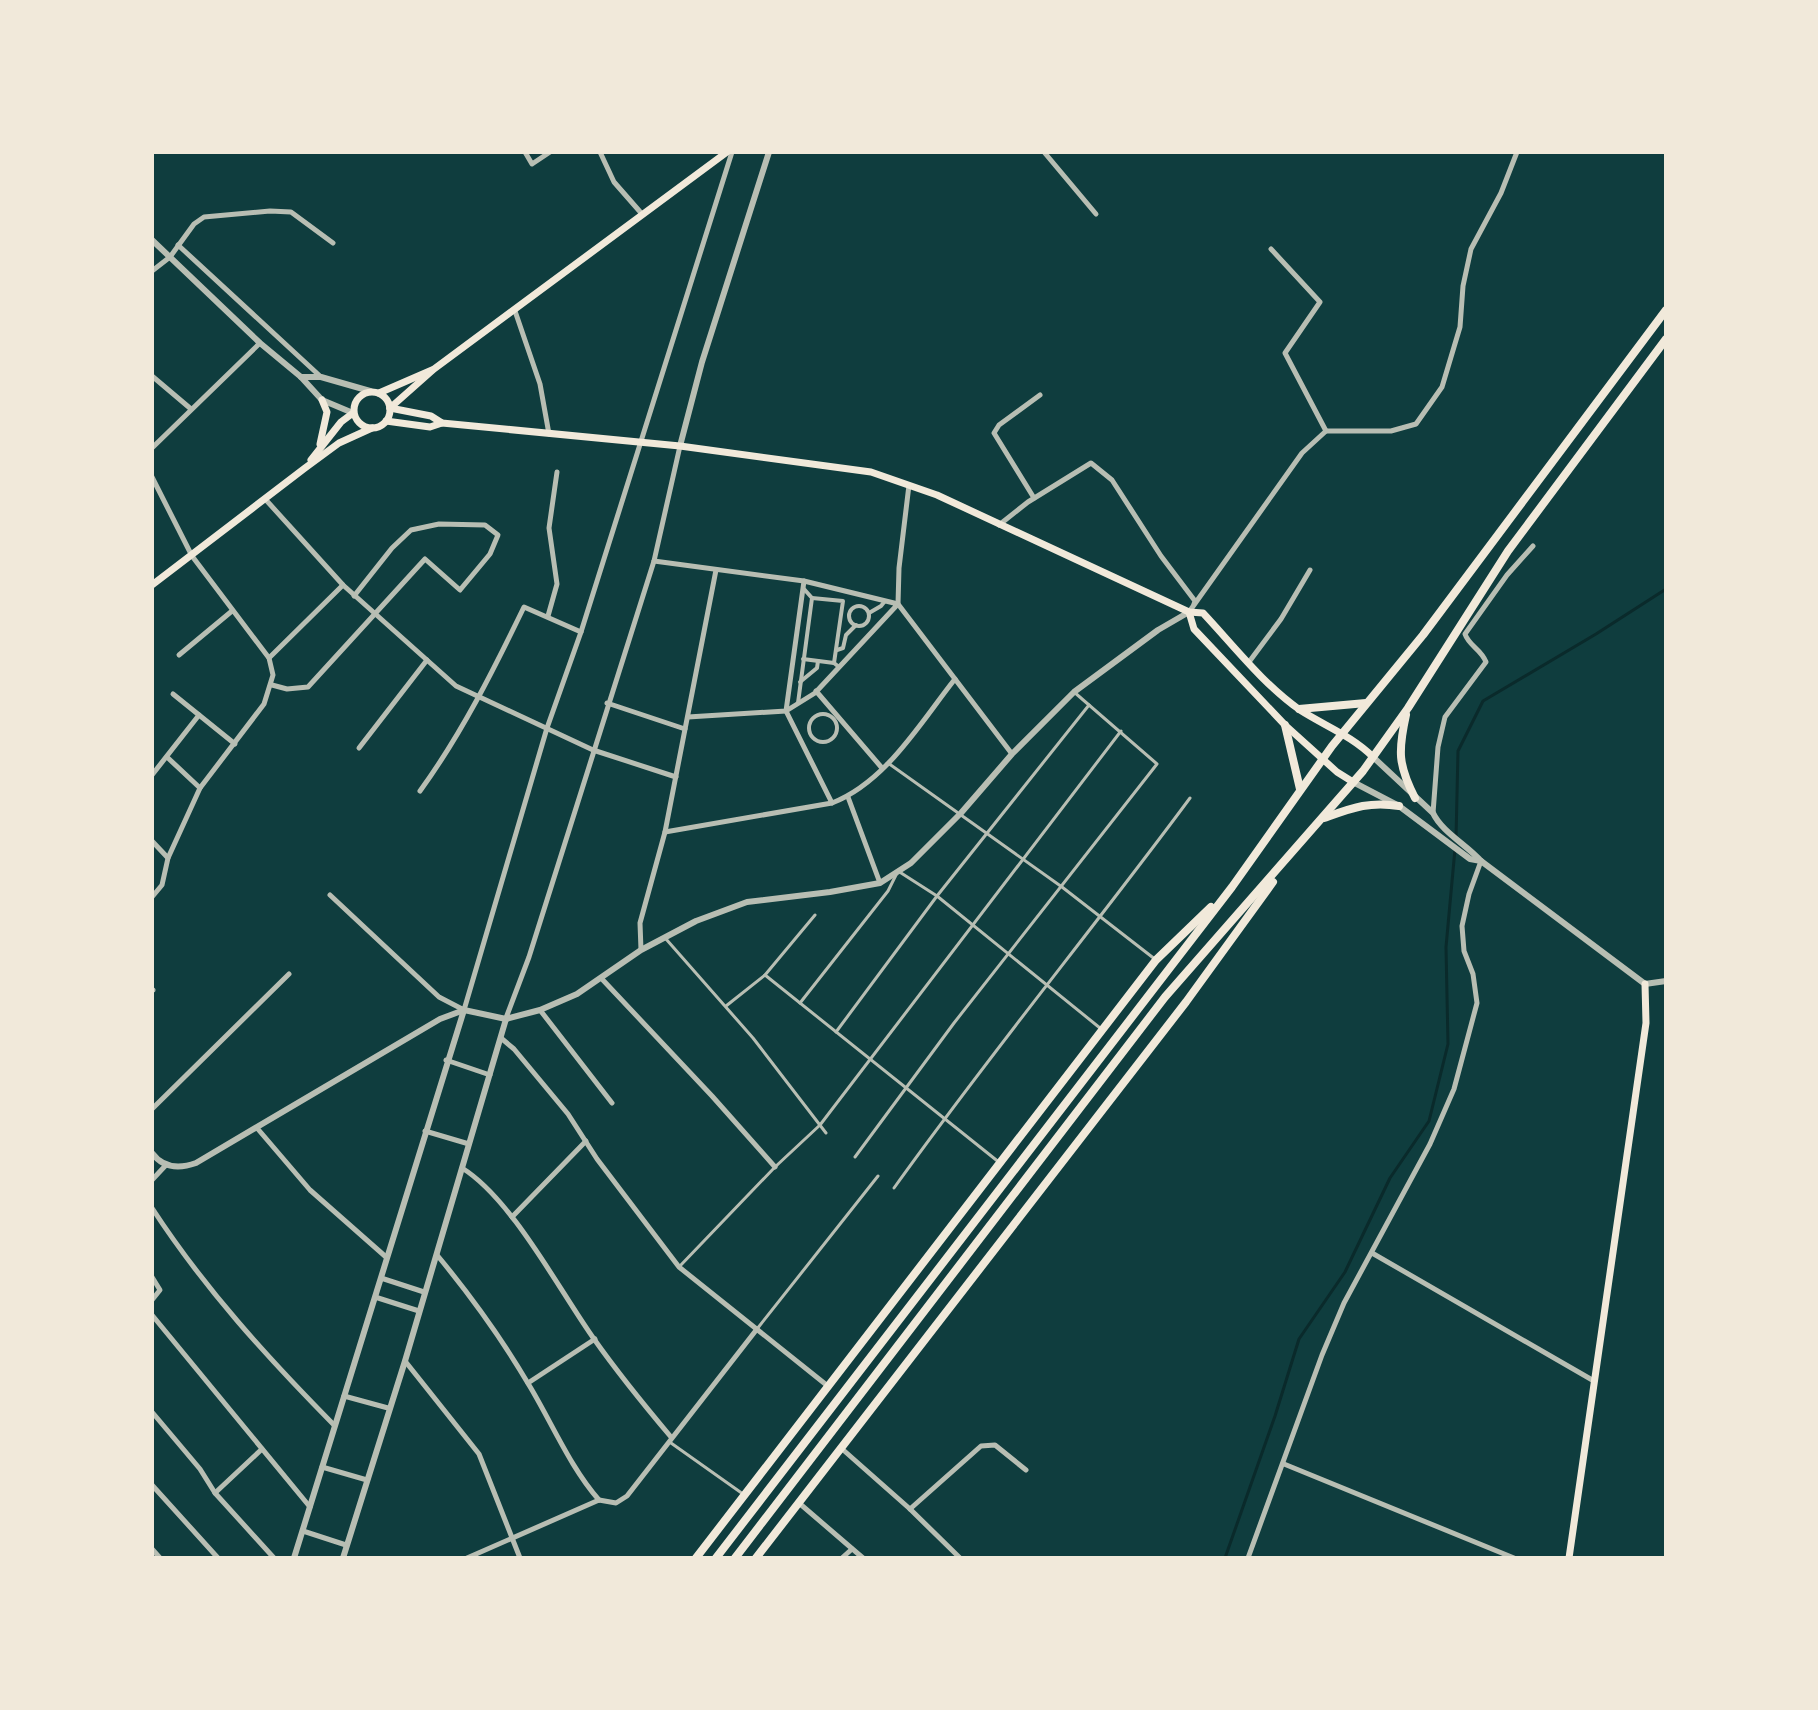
<svg xmlns="http://www.w3.org/2000/svg" width="1818" height="1710" font-family="'Fira Sans',sans-serif">
  <style>
    .lines { fill: none; stroke-linecap: round; stroke-linejoin: round }
    .stream { stroke: #0a2a2b; stroke-width: 3 }
    .service { stroke: #b8beb3; stroke-width: 3 }
    .pedestrian { stroke: #b8beb3; stroke-width: 4 }
    .minor { stroke: #b8beb3; stroke-width: 5 }
    .tertiary { stroke: #b8beb3; stroke-width: 6 }
    .secondary { stroke: #f1e9da; stroke-width: 7 }
    .trunk { stroke: #f1e9da; stroke-width: 8 }
  </style>
  <rect width="100%" height="100%" fill="#0f3d3e"/>
  <g class="lines">
    <g class="stream">
      <path d="M1456 838 1458 751 1483 701 1596 634 1666 589"/>
      <path d="M1225 1558 1275 1416 1299 1339 1345 1272 1390 1178 1429 1121 1448 1044 1446 947 1455 849"/>
    </g>
    <g class="service">
      <path d="M888 763 1062 887 1156 960"/>
      <path d="M666 939 753 1038 826 1133"/>
      <path d="M765 975 1000 1163"/>
      <path d="M800 1003 888 891 898 871 937 896 1100 1028"/>
      <path d="M726 1006 765 975 815 915"/>
      <path d="M836 1032 937 896 1089 705"/>
      <path d="M855 1157 954 1023 1157 764 1074 692"/>
      <path d="M894 1188C989 1055 1093 929 1190 798"/>
      <path d="M679 1267 775 1167 820 1125 1121 731"/>
      <path d="M757 1329 878 1176"/>
      <path d="M671 1443 743 1494"/>
    </g>
    <g class="pedestrian">
      <path d="M812 598 843 601 834 663 839 667"/>
      <circle cx="859" cy="616" r="10"/>
      <path d="M869 613 881 606 885 601"/>
      <path d="M837 650 843 648 846 635 856 625"/>
      <path d="M803 659 834 663"/>
      <path d="M800 682 817 668 818 661"/>
      <path d="M798 703 812 598 804 589"/>
      <circle cx="823" cy="728" r="14"/>
    </g>
    <g class="minor">
      <path d="M525 152 532 164 550 152"/>
      <path d="M600 152 614 182 642 214"/>
      <path d="M1044 152 1096 214"/>
      <path d="M178 245 321 377"/>
      <path d="M1271 249 1320 302 1285 353 1326 431"/>
      <path d="M152 271 170 257 194 224 204 217 270 211 291 212 333 243"/>
      <path d="M515 311 540 384 549 434"/>
      <path d="M152 376 191 409"/>
      <path d="M152 448 260 343"/>
      <path d="M152 477 192 556 269 658 273 675 264 704 200 788 168 858 162 885 152 897"/>
      <path d="M909 485 899 568 898 604 1012 754"/>
      <path d="M1034 498 994 433 999 425 1040 395"/>
      <path d="M266 500 343 585 456 686 593 750 676 777"/>
      <path d="M999 525 1028 502 1091 463 1112 480 1161 556 1195 601 1194 604"/>
      <path d="M654 561 804 581 898 604 815 693 786 711 688 717"/>
      <path d="M804 581 786 711 832 803"/>
      <path d="M1189 612 1302 453 1326 431H1391L1416 424 1442 387 1460 327 1463 286 1471 249 1501 193 1517 152"/>
      <path d="M548 616 557 584 549 528 557 472"/>
      <path d="M179 655 232 611"/>
      <path d="M269 658 343 585"/>
      <path d="M1249 662 1281 619 1310 570"/>
      <path d="M272 685 287 689 308 687 425 559 460 590 490 554 498 535 485 525 439 524 411 530 392 548 354 596"/>
      <path d="M816 691 882 768"/>
      <path d="M173 694 235 744"/>
      <path d="M607 703 685 729"/>
      <path d="M359 748 427 660"/>
      <path d="M168 758 200 788"/>
      <path d="M152 775 199 715"/>
      <path d="M420 791C462 733 493 671 524 607L581 632"/>
      <path d="M848 797 880 883"/>
      <path d="M1433 813 1438 747 1445 717 1486 662C1481 649 1469 646 1465 634L1507 575 1533 546"/>
      <path d="M665 832 832 803C886 782 920 723 955 679"/>
      <path d="M152 841 168 858"/>
      <path d="M330 895 439 997 464 1010 547 728 581 632 732 152"/>
      <path d="M641 950 640 923 665 832 716 570"/>
      <path d="M601 978 712 1096 775 1167"/>
      <path d="M152 990H153"/>
      <path d="M540 1010 612 1103"/>
      <path d="M506 1018 529 957 654 561 680 446"/>
      <path d="M501 1038 514 1049 568 1114 597 1159 679 1267 829 1387"/>
      <path d="M446 1060 490 1075"/>
      <path d="M152 1109 289 974"/>
      <path d="M257 1128 310 1190 386 1257"/>
      <path d="M425 1131 469 1144"/>
      <path d="M462 1168C512 1199 559 1290 594 1339 618 1373 644 1405 671 1437"/>
      <path d="M152 1180 166 1165"/>
      <path d="M152 1208C204 1288 267 1357 334 1425"/>
      <path d="M512 1217 586 1141"/>
      <path d="M1372 1253 1594 1381"/>
      <path d="M437 1255C471 1296 502 1339 529 1385 552 1423 570 1467 599 1500"/>
      <path d="M152 1277 160 1290 152 1300"/>
      <path d="M381 1278 424 1292"/>
      <path d="M375 1297 419 1311"/>
      <path d="M152 1315 310 1507"/>
      <path d="M405 1361 479 1454 520 1558"/>
      <path d="M528 1383 595 1339"/>
      <path d="M344 1396 388 1408"/>
      <path d="M152 1412 200 1469 215 1493 274 1558"/>
      <path d="M841 1448 910 1509 960 1558"/>
      <path d="M1284 1464 1514 1558"/>
      <path d="M322 1467 367 1480"/>
      <path d="M152 1485 218 1558"/>
      <path d="M215 1493 262 1449"/>
      <path d="M599 1500 616 1503 627 1496 757 1329"/>
      <path d="M799 1503 863 1558"/>
      <path d="M910 1509 981 1446 995 1445 1026 1470"/>
      <path d="M303 1531 346 1545"/>
      <path d="M152 1549 160 1558"/>
      <path d="M467 1558 599 1500"/>
      <path d="M842 1558 852 1549"/>
      <path d="M1248 1558 1322 1355 1344 1303 1430 1144 1454 1089 1477 1003 1473 974 1464 951 1462 926 1469 894 1481 861"/>
    </g>
    <g class="tertiary">
      <path d="M152 240 260 343 301 377 322 400 353 413"/>
      <path d="M301 377H321L370 391"/>
      <path d="M680 446 702 362 769 152"/>
      <path d="M1373 757 1433 813C1442 832 1467 845 1481 861L1645 984 1666 981"/>
      <path d="M1353 782 1399 806 1470 859 1481 861"/>
      <path d="M464 1010 506 1019 540 1010 577 994 641 950 696 921 747 902 830 892 880 883 911 863 961 813 1012 754 1074 692 1158 630 1189 612"/>
      <path d="M152 1153C163 1168 179 1169 196 1163L440 1019 464 1010"/>
      <path d="M294 1558 464 1010"/>
      <path d="M343 1558 405 1361 506 1019"/>
    </g>
    <g class="secondary">
      <circle cx="372" cy="410" r="18"/>
      <path d="M379 393 432 370"/>
      <path d="M390 408 431 416 442 423 680 446 871 472 937 495 1189 612 1203 613C1234 646 1263 684 1300 710 1325 726 1352 736 1373 757"/>
      <path d="M390 408 434 369 727 152"/>
      <path d="M386 421 430 427 442 423"/>
      <path d="M320 444 327 412 322 400"/>
      <path d="M311 460 341 422 353 413"/>
      <path d="M152 585 305 468 339 443 372 428"/>
      <path d="M1189 612 1194 629 1285 725 1337 772 1353 782"/>
      <path d="M1569 1558 1646 1023 1645 984"/>
    </g>
    <g class="trunk">
      <path d="M1299 709 1366 703"/>
      <path d="M1406 715C1398 751 1398 765 1415 798"/>
      <path d="M1285 725 1300 789"/>
      <path d="M1324 818C1352 808 1369 801 1399 806"/>
      <path d="M696 1558 1156 960 1211 907"/>
      <path d="M716 1558 1232 887 1332 746 1423 635 1666 310"/>
      <path d="M735 1558 1165 997 1363 771 1408 708 1508 551 1666 339"/>
      <path d="M756 1558 1186 1002 1273 882"/>
    </g>
  </g>
  <rect width="1818" height="1710" fill="none" stroke="#f1e9da" stroke-width="308"/>
</svg>
